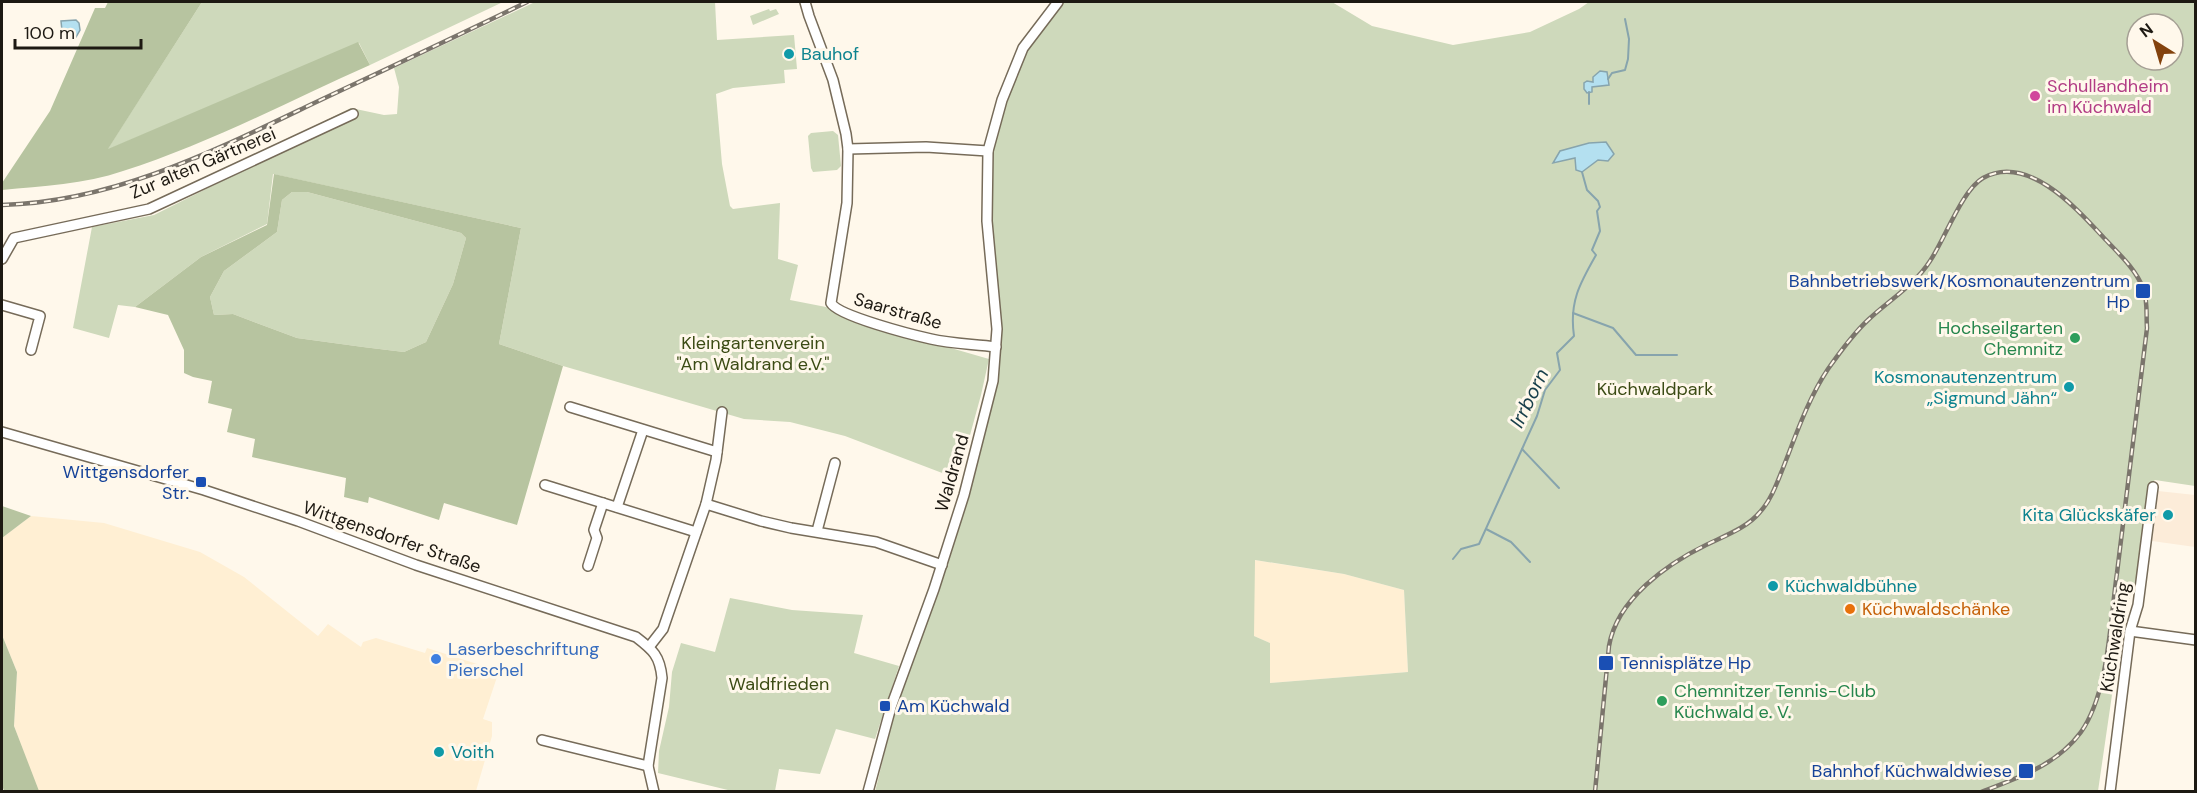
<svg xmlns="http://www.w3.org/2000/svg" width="2197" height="793" font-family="'DM Sans',sans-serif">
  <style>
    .built { fill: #ffefd3 }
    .education { fill: #fcecd9 }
    .green { fill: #ced9bb; fill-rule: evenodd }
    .forest { fill: #b7c4a0; fill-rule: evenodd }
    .water { fill: #b4e0f0; stroke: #87a4ad; stroke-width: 1.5 }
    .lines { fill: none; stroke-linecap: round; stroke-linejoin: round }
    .stream { stroke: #87a4ad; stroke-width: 2 }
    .minor-casing { stroke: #766b59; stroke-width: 12 }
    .minor { stroke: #fff; stroke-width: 9 }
    .rail-casing { stroke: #7b756c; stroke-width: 4.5 }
    .rail { stroke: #fff8eb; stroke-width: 2; stroke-dasharray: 7; stroke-linecap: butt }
    .culture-dot { fill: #0f9aa8; stroke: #fff8eb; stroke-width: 2 }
    .hotel-dot { fill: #d1479c; stroke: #fff8eb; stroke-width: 2 }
    .transit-dot { fill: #1a4fb4; stroke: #fff8eb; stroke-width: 2 }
    .leisure-dot { fill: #2e9e5b; stroke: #fff8eb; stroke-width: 2 }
    .food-dot { fill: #e8710a; stroke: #fff8eb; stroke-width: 2 }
    .shop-dot { fill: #3f7fe0; stroke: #fff8eb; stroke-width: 2 }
    .labels { text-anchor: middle; stroke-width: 6; stroke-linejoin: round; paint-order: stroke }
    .culture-label { font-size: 18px; fill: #0d838f; stroke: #fff8eb; text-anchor: start }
    .hotel-label { font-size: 18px; fill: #b23c85; stroke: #fff8eb; text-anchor: start }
    .street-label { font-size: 18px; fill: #1d1912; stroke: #fff8eb }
    .transit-label { font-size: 18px; fill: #164399; stroke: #fff8eb; text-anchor: end }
    .leisure-label { font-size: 18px; fill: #27864d; stroke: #fff8eb; text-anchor: end }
    .park-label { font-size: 18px; fill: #3b4b14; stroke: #fff8eb }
    .food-label { font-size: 18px; fill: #c56008; stroke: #fff8eb; text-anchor: start }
    .shop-label { font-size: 18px; fill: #366cbe; stroke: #fff8eb; text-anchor: start }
    .water-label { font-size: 20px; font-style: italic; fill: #173e4a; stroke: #fff8eb }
  </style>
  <rect width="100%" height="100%" fill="#fff8eb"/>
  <g class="built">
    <path d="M31 516 104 523 200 552 244 577 318 636 328 624 361 647 363 642 376 638 425 653 427 648 499 671 483 719 492 722V736L476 791H38L14 726 17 672 2 635V538Z"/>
    <path d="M1254 560 1344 574 1404 590 1408 672 1269 683 1270 643 1254 636Z"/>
  </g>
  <path class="education" d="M2158 491 2195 495V547L2152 541Z"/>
  <g class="green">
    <path d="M202 2H503L370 65 359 43 107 150Z"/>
    <path d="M535 2H715L717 40 794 35 797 69 784 70 785 83 733 88 716 94 722 164 730 206 733 209 780 203 778 259 798 265 790 300 826 307 878 327 989 359 981 395 958 479 845 436 790 422 744 419 563 366 499 344 521 228 273 174 267 224 201 257 135 307 118 305 109 338 73 328 92 227 154 215 244 170 240 163 351 108 384 115 397 114 399 87 394 68Z"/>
    <path d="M1062 2H1332L1372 26 1453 45 1530 32 1579 9 1589 2H2195V486L2155 480 2149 485 2139 569 2123 619 2098 791 875 792 894 714 943 564 997 383 991 253 990 153 1004 102 1026 48ZM2137 24H2173V60H2137ZM1255 560 1344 574 1404 590 1408 672 1270 683V643L1254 636Z"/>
    <path d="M769 9 770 11 776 9 779 14 753 25 750 16Z"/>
    <path d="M833 131 838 135 841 166 837 170 813 172 811 168 808 136 811 133Z"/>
    <path d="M292 192H307L461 233 466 238 453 284 426 342 404 352 363 347 297 338 233 314 214 315 210 297 224 271 277 232 282 200Z"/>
    <path d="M730 598 792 610 863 615 854 653 899 666 875 739 836 729 820 774 779 769 775 791H732L658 773 659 751 669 707 672 672 681 643 715 652Z"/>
  </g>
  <g class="forest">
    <path d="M108 2H202L108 149 358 42 370 65C289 101 208 144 123 171 85 184 42 186 2 190V183L50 111 95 8H105Z"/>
    <path d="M274 174 521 228 499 344 563 366 517 525 444 503 439 520 369 497 368 503 344 497 346 478 252 457 255 439 227 432 232 409 208 403 212 381 193 377 184 373V350L168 315 135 307 201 257 267 225ZM292 192H307L461 233 466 238 453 284 426 342 404 352 363 347 297 338 233 314 214 315 210 297 224 271 277 232 282 200Z"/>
    <path d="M2 506 31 516 2 538Z"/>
    <path d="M2 635 17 672 14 726 39 791H4L2 785Z"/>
  </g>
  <g class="water">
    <path d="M76 20 79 23 80 30 76 37 68 38 62 31 61 21Z"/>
    <path d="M1600 71 1607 72 1609 85 1592 87V92L1587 93 1584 89V83L1587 81 1593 82V77Z"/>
    <path d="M1606 142 1614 154 1608 161 1598 160 1582 172 1576 170 1575 158 1553 163 1560 151 1589 143Z"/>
  </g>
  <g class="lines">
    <g class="stream">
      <path d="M1608 79 1612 73 1625 70 1628 59 1629 39 1625 19"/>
      <path d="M1589 104V92"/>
      <path d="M1573 313 1613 328 1636 355H1677"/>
      <path d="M1522 449 1559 488"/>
      <path d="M1486 529 1511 542 1530 562"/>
      <path d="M1453 559 1461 549 1479 544 1537 416 1545 390 1560 370 1557 353 1574 336C1569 302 1580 283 1596 255L1592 250 1600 231 1597 211 1600 207 1598 201 1587 190 1582 172"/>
    </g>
    <g class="minor-casing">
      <g id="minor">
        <path d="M805 2 809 16 833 80 846 134 848 149 847 203 831 303C838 316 913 335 931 339 952 344 975 344 996 347"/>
        <path d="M848 149 926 147 988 151"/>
        <path d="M2 259 14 238 149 209 353 114"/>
        <path d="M2 305 40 316 31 350"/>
        <path d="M570 407 717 452"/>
        <path d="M2 432 204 490 298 521 416 565 636 637C653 650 660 656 662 678L648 766 654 792"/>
        <path d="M545 485 696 532"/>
        <path d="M706 504 761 521 791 528 876 542 942 565"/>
        <path d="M617 507 643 430"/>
        <path d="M817 531 835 463"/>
        <path d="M588 566 597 538 594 530 603 503"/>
        <path d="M2130 631 2196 640"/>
        <path d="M649 647 663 629 706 504 716 460 722 412"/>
        <path d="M542 740 648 766"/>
        <path d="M868 792 891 707 934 589 964 495 993 381 997 329 987 221 988 151 1002 100 1023 48 1058 2"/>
        <path d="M2110 792 2130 631 2138 605 2153 487"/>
      </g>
    </g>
    <use href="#minor" class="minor"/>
    <g class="rail-casing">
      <g id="rail">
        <path d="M2 205C112 202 212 152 310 105 382 71 455 37 527 2"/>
        <path d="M1595 792 1609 646C1617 599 1667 564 1706 545 1724 536 1747 528 1760 512 1771 500 1777 483 1783 468 1796 435 1808 399 1828 369 1840 352 1853 334 1868 320 1889 300 1914 286 1930 261 1945 239 1962 190 1983 178 2028 153 2077 209 2104 238 2118 253 2135 268 2143 288 2148 300 2146 315 2147 328 2137 410 2127 491 2117 573 2110 621 2109 692 2081 732 2057 765 2018 778 1981 792"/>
      </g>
    </g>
    <use href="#rail" class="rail"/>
  </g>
  <g class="culture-dot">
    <circle cx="789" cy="54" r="6"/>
    <circle cx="2069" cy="387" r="6"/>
    <circle cx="2168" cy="515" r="6"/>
    <circle cx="1773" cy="586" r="6"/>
    <circle cx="439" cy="752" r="6"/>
  </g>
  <circle class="hotel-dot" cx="2035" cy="96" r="6"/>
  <g class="transit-dot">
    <rect x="2135" y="283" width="16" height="16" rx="3"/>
    <rect x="195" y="476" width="12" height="12" rx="3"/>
    <rect x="1598" y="655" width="16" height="16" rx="3"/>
    <rect x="879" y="700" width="12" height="12" rx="3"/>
    <rect x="2018" y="763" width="16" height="16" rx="3"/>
  </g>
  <g class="leisure-dot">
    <circle cx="2075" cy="338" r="6"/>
    <circle cx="1662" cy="701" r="6"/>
  </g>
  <circle class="food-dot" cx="1850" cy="609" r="6"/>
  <circle class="shop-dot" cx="436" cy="659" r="6"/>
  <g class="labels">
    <g class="culture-label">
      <text x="801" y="60">Bauhof</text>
      <text x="2057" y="383" text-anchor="end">Kosmonautenzentrum<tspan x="2057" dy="21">„Sigmund Jähn“</tspan></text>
      <text x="2156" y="521" text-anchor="end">Kita Glückskäfer</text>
      <text x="1785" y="592">Küchwaldbühne</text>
      <text x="451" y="758">Voith</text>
    </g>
    <g class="hotel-label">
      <text x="2047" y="92">Schullandheim<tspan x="2047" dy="21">im Küchwald</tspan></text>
    </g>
    <g class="street-label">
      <text transform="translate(203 163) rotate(-23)" y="6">Zur alten Gärtnerei</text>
      <text transform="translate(898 311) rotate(16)" y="6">Saarstraße</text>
      <text transform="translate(952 473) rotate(-74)" y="6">Waldrand</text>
      <text transform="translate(392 537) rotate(19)" y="6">Wittgensdorfer Straße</text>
      <text transform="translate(2115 637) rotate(-81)" y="6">Küchwaldring</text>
    </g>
    <g class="transit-label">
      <text x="2130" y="287">Bahnbetriebswerk/Kosmonautenzentrum<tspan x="2130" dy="21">Hp</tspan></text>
      <text x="189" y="478">Wittgensdorfer<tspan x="189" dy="21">Str.</tspan></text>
      <text x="1620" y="669" text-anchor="start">Tennisplätze Hp</text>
      <text x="897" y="712" text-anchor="start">Am Küchwald</text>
      <text x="2012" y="777">Bahnhof Küchwaldwiese</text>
    </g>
    <g class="leisure-label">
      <text x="2063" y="334">Hochseilgarten<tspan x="2063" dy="21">Chemnitz</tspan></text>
      <text x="1674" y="697" text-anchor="start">Chemnitzer Tennis-Club<tspan x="1674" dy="21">Küchwald e. V.</tspan></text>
    </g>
    <g class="park-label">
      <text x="753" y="349">Kleingartenverein<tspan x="753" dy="21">"Am Waldrand e.V."</tspan></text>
      <text x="1655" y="395">Küchwaldpark</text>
      <text x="779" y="690">Waldfrieden</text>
    </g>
    <g class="food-label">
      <text x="1862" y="615">Küchwaldschänke</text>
    </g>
    <g class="shop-label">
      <text x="448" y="655">Laserbeschriftung<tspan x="448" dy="21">Pierschel</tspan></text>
    </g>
    <g class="water-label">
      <text transform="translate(1529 398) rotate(-64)" y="7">Irrborn</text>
    </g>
  </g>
  <rect width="2197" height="793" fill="none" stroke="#1d1912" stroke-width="6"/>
  <g transform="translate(2155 42) rotate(323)"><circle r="28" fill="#fff8eb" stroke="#a59f94" stroke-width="1.5"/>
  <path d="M0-4.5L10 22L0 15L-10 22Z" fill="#83420d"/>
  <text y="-9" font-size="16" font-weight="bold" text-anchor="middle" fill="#1d1912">N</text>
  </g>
  <path d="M15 39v9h126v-9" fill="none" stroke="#1d1912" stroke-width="3"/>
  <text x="24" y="39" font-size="18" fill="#1d1912" stroke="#fff8eb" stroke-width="4.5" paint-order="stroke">100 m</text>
</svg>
